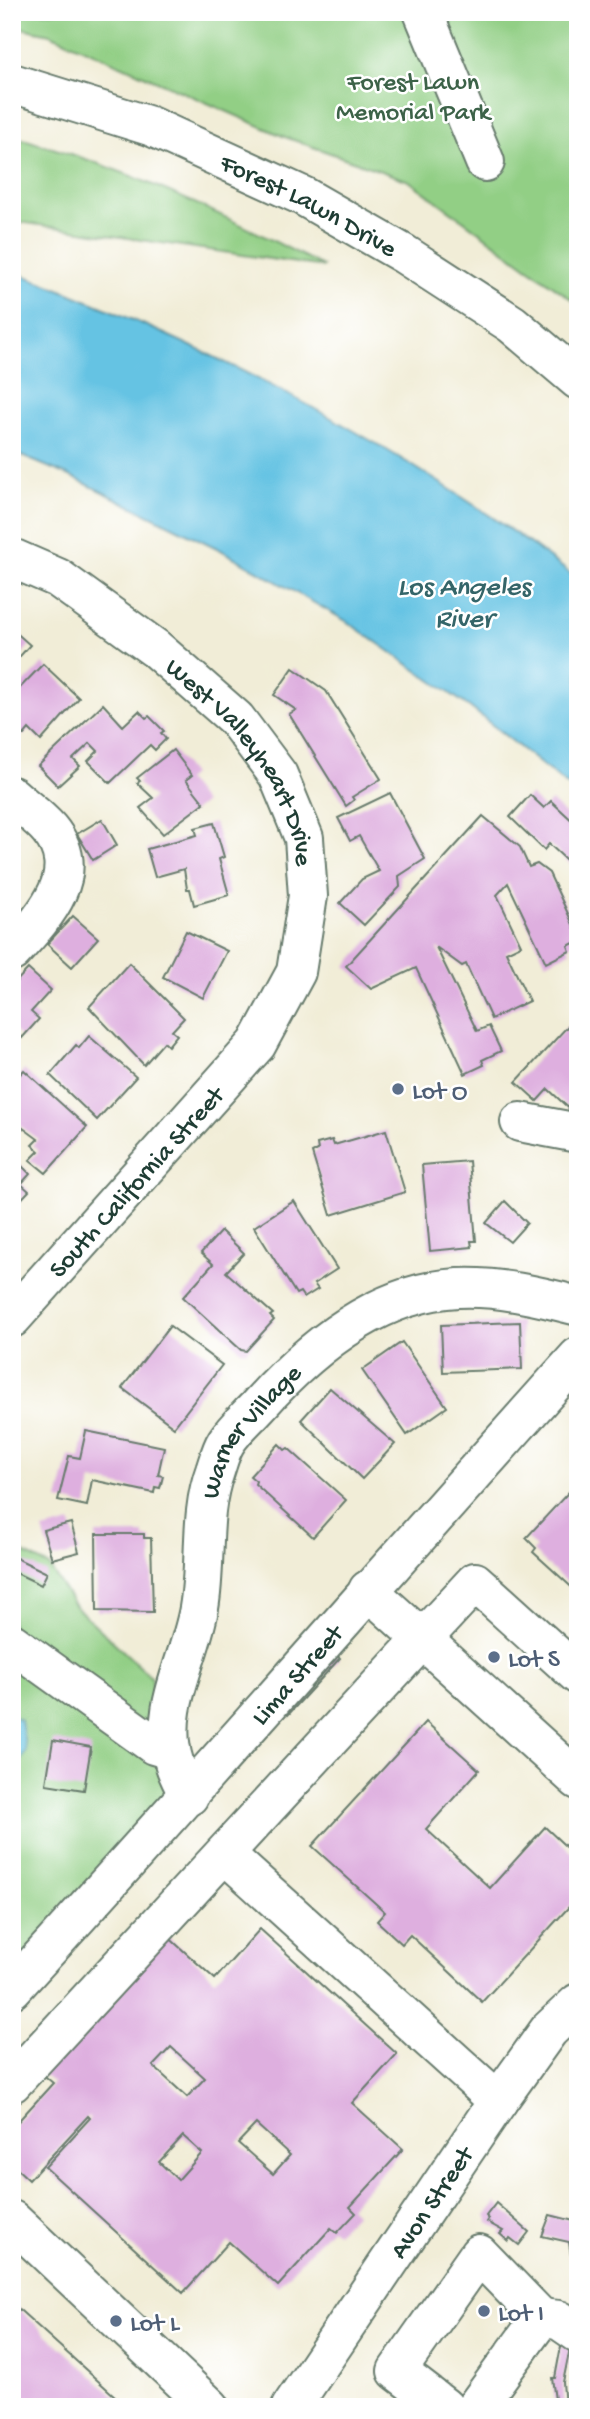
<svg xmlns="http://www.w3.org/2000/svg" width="590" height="2419" font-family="'Gochi Hand',sans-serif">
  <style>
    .green { fill: #92cf85; stroke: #58865c; stroke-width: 2 }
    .water { fill: #65c3e3; stroke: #42808c; stroke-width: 2 }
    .building { fill: #deafdf; fill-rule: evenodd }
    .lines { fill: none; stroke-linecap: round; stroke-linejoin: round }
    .minor-casing { stroke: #687b6d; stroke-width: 42 }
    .minor { stroke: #fff; stroke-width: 38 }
    .service-dot { fill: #5c6f8a; stroke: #fff; stroke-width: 2.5 }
    .labels { text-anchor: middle; stroke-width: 5; stroke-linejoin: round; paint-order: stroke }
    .park-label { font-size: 26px; fill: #3c6248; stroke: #fff }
    .street-label { font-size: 26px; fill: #1f3d34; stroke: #fff }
    .service-label { font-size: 26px; fill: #4e5e75; stroke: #fff; text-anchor: start }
    .water-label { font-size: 28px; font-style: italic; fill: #346569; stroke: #fff }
  </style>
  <rect width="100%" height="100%" fill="#fff"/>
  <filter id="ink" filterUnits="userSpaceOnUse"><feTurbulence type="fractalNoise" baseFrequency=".0143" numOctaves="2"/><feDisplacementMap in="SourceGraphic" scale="14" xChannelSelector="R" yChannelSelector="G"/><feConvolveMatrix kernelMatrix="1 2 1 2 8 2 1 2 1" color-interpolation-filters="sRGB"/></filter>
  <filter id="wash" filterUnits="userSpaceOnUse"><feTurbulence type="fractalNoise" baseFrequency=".00686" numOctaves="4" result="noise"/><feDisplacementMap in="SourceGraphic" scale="28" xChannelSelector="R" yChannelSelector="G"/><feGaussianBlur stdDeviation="1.57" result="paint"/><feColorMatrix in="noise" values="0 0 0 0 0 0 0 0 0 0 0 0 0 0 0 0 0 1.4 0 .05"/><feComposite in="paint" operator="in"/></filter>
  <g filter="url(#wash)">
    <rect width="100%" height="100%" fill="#f1edd7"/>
    <g class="green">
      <path d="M12 12H578V304L409 181 285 137 50 34 12 26Z"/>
      <path d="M12 136C122 166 224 214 324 267L12 221Z"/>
      <path d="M12 1547 49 1566 74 1605 152 1678 154 1745 170 1806 12 1976Z"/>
    </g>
    <g class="water">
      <path d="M12 271C213 346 407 449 578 579V794L471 708 346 621 219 549 70 476 12 452Z"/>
      <path d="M12 1716 21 1720 26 1751 12 1774Z"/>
    </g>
    <g id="blocks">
      <g class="building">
        <path d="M12 629 30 645 12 665Z"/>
        <path d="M43 664 79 698 41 741 29 729 24 735H12V696Z"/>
        <path d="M293 668 326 691 381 779 352 797 354 800 346 806 289 714 296 710 274 695Z"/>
        <path d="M103 704 123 726 139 711 146 718 149 716 164 731 161 733 166 739 155 750 150 745 110 783 88 761 98 751 90 743 73 759 80 766 58 786 38 766Z"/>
        <path d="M173 750 192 775 186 780 204 803 163 834 140 808 153 798 137 783 140 781 137 778Z"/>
        <path d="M390 793 425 859 399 876 400 887 364 925 340 903 362 879 379 871 359 836 350 841 338 818Z"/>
        <path d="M530 795 544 808 551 801 578 826V871L549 844 544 850 510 817Z"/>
        <path d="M483 816 520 847 529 867 537 864 549 873 578 935V941L568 946 570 951 546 963 508 883 497 895 521 945 506 952 529 1001 491 1019 466 964 462 966 436 947 477 1031 489 1026 501 1051 482 1060 484 1065 465 1074 416 968 371 989 346 966Z"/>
        <path d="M102 819 117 845 93 860 77 834Z"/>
        <path d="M214 823 224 857 219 859 229 895 194 905 190 889H187L184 869 155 877 147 849 197 835 195 828Z"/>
        <path d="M73 916 98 938 72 967 47 944Z"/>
        <path d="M186 931 227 951 203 998 163 977Z"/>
        <path d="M129 963 184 1018 172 1031 177 1035 168 1046 164 1042 144 1065 89 1007Z"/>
        <path d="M28 969 51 990 31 1012 39 1019 22 1038 12 1029V986Z"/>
        <path d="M578 1015V1111L575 1114 548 1089 537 1101 516 1082Z"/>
        <path d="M89 1036 136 1077 97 1120 50 1075 76 1045 79 1048Z"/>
        <path d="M24 1070 87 1127 46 1173 30 1160 39 1151 32 1145 38 1139 15 1122 18 1119 12 1114V1083Z"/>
        <path d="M386 1130 405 1192 331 1215 312 1153 318 1150 317 1144 332 1140 334 1145Z"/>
        <path d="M469 1161 476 1241H471L472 1247 430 1251 422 1165Z"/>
        <path d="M20 1164 30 1174 21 1184 29 1191 12 1209V1173Z"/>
        <path d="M294 1201 337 1269 314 1284 318 1289 304 1298 300 1292 296 1294 254 1227Z"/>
        <path d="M505 1201 527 1223 510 1242 486 1223Z"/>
        <path d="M221 1231 244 1253 226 1272 273 1314 270 1316 274 1320 246 1351 241 1350 183 1297 213 1264 201 1253Z"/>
        <path d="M520 1322 522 1369 443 1372 441 1325Z"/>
        <path d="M170 1326 222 1365 174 1427 122 1388Z"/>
        <path d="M402 1342 447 1407 407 1435 362 1370Z"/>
        <path d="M330 1388 395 1444 362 1479 301 1420Z"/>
        <path d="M86 1431 164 1447 158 1475 163 1476 160 1488 155 1487 154 1493 92 1480 87 1506 58 1500 69 1456 80 1458Z"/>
        <path d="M279 1444 285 1450 288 1448 346 1500 313 1537 255 1484 256 1481 250 1476Z"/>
        <path d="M578 1482V1593L533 1552 536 1548 526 1538Z"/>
        <path d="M71 1523 79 1552 52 1559 43 1530Z"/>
        <path d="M96 1534H144V1538H151L153 1612 97 1611Z"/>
        <path d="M12 1556 47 1573 41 1585 12 1571Z"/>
        <path d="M327 1647 340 1658 288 1715 276 1703Z"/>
        <path d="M426 1722 479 1770 426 1829 490 1888 545 1827 578 1858V1897L482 2002 410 1935 402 1944 377 1921 385 1912 312 1846Z"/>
        <path d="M53 1740 91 1747 84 1790 46 1784Z"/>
        <path d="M260 1929 397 2054 352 2103 403 2149 350 2207 356 2213 337 2233 331 2228 278 2286 229 2242 183 2293 45 2167 90 2118 88 2116 29 2180 12 2164V2128L53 2083 40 2072 166 1935 215 1979ZM171 2047 205 2078 187 2097 153 2066ZM256 2124 290 2155 273 2174 238 2143ZM183 2136 202 2153 178 2180 159 2162Z"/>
        <path d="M496 2203 529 2232 519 2245 510 2238 508 2241 500 2234 503 2231 487 2222 489 2219 486 2216Z"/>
        <path d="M550 2215 578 2222V2283L575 2284 569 2242 542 2236Z"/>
        <path d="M12 2303 127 2407H12Z"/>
        <path d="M561 2346 570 2348 563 2382 565 2407H556L552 2378H555Z"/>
      </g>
    </g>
  </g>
  <g filter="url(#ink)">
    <use href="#blocks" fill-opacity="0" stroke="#687b6d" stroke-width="2"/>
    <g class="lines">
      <g class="minor-casing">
        <g id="minor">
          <path d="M423 12 485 162"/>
          <path id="s1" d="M12 83 150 126 303 196 404 254 512 324 578 380"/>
          <path id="s2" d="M12 558 58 578 156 649 236 719 278 775 304 838 308 896 296 972 257 1044 12 1318"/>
          <path d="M12 796C24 807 39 817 49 829 87 874 42 919 12 952"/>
          <path d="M520 1122 578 1133"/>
          <path d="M368 1590 578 1780"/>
          <path d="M12 1643 154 1745 171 1750"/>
          <path id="s3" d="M189 1796C184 1785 177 1774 174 1762 157 1710 191 1658 199 1608 207 1563 199 1514 215 1471 218 1462 221 1450 226 1442 234 1429 248 1417 258 1406 309 1349 377 1292 458 1288 497 1286 540 1296 578 1306"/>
          <path d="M225 1854 498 2101"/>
          <path id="s4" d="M12 1989C203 1781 389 1567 578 1357"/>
          <path d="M12 2083 475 1582 578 1675"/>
          <path d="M12 2220 210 2407"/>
          <path d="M541 2318 559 2320 578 2333"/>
          <path id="s5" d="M291 2407 498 2101 549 2030 578 2003"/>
          <path d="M444 2407 397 2371 479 2254 541 2318 476 2407"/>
        </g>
      </g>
      <use href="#minor" class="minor"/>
    </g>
  </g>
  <g class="service-dot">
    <circle cx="398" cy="1089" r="7"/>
    <circle cx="494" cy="1657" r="7"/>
    <circle cx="484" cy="2311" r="7"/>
    <circle cx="116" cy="2321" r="7"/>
  </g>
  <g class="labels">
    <g class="park-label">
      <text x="413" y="89">Forest Lawn<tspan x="413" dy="30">Memorial Park</tspan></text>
    </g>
    <g class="street-label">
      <text dy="9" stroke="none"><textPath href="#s1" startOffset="322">Forest Lawn Drive</textPath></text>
      <text dy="9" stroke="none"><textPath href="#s2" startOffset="317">West Valleyheart Drive</textPath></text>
      <text transform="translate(135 1181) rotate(-48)" y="9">South California Street</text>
      <text dy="9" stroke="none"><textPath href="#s3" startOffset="387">Warner Village</textPath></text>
      <text dy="9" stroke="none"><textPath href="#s4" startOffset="424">Lima Street</textPath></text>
      <text dy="9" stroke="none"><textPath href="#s5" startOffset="248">Avon Street</textPath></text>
    </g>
    <g class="service-label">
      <text x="412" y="1098">Lot O</text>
      <text x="508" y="1666">Lot S</text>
      <text x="498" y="2320">Lot I</text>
      <text x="130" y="2330">Lot L</text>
    </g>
    <g class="water-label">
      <text x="464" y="594">Los Angeles<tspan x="464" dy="32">River</tspan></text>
    </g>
  </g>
  <rect width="590" height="2419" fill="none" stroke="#fff" stroke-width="42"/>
</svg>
